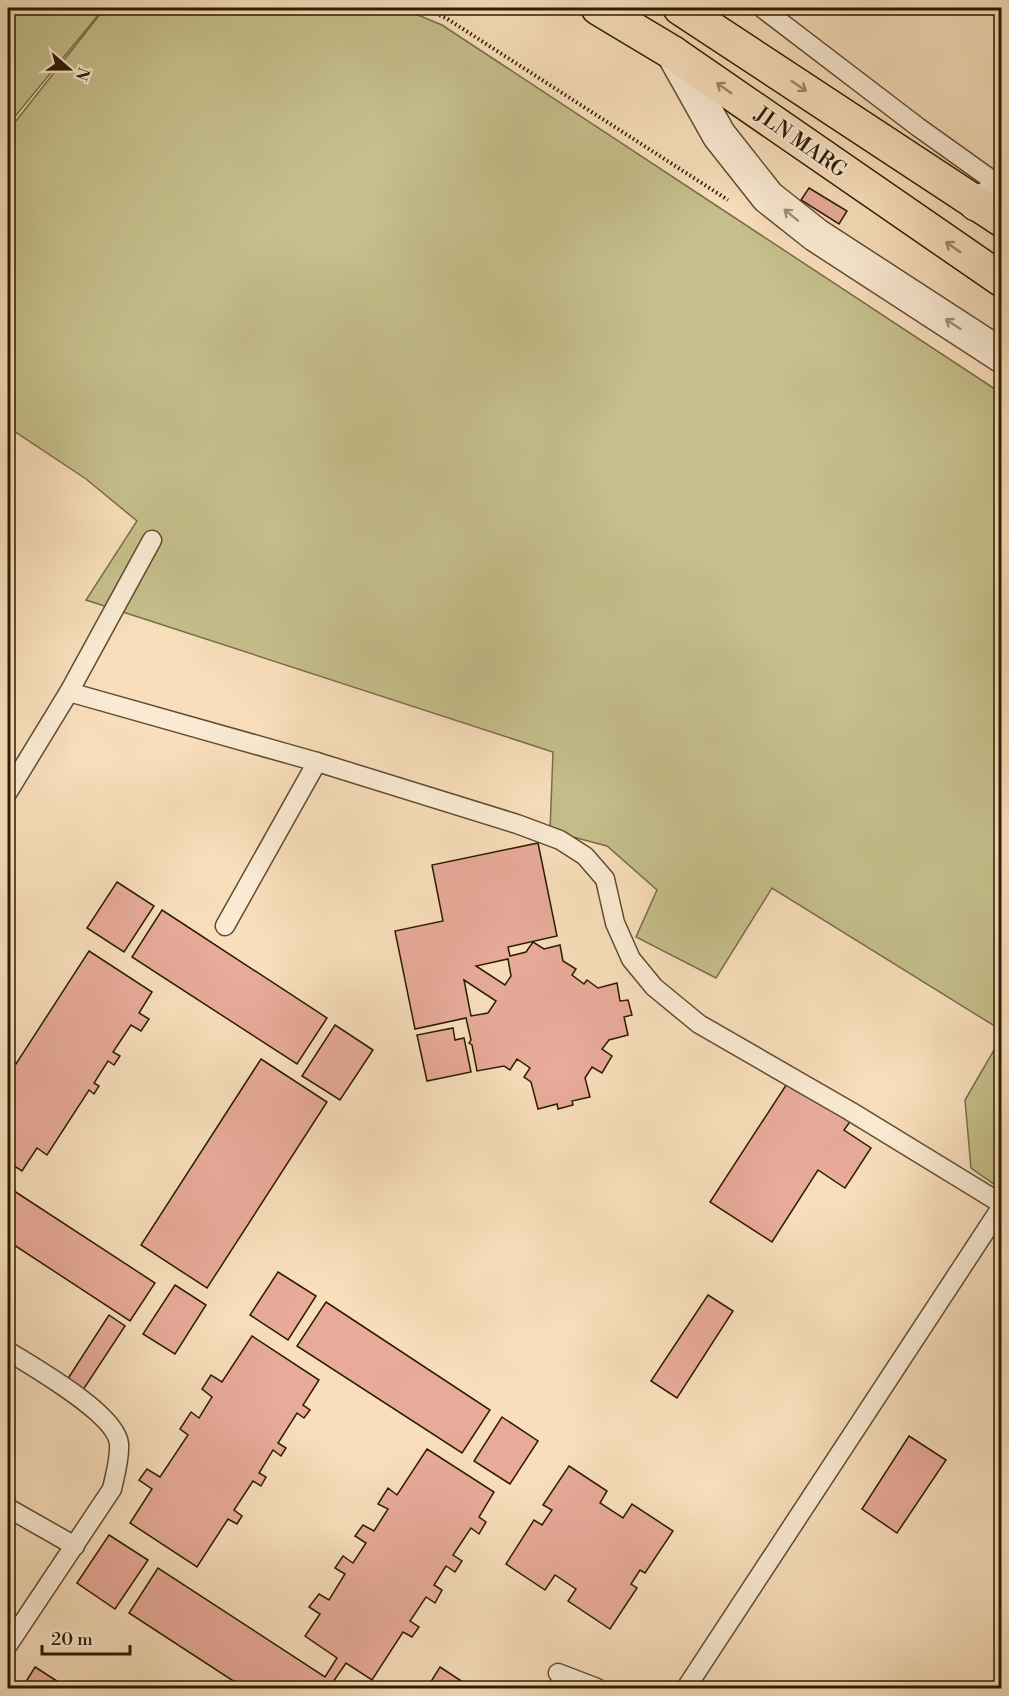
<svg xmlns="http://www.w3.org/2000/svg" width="1009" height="1696" font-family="'Libre Bodoni',serif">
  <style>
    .green { fill: #c5bf8b; stroke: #786d46; stroke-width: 1.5 }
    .building { fill: #e8ab9a; stroke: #2c1b02; stroke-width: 1.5; fill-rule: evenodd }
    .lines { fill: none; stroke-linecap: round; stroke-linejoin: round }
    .service-casing { stroke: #5f4c30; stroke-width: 21 }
    .tertiary-casing { stroke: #5f4c30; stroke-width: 36 }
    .primary-casing { stroke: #2c1b02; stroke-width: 36 }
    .path { stroke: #2c1b02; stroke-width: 4; stroke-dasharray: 1.5 3; stroke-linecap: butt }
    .service { stroke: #faead3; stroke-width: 18 }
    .tertiary { stroke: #faead3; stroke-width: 33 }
    .primary { stroke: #f8debb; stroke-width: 33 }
    .oneway { stroke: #9c8668 }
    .oneway2 { stroke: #9d8d75 }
    .labels { text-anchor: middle; stroke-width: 4.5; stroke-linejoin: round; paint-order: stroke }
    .street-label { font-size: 21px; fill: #2c1b02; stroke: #faead3 }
  </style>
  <rect width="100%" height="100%" fill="#f8debb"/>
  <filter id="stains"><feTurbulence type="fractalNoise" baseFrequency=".00333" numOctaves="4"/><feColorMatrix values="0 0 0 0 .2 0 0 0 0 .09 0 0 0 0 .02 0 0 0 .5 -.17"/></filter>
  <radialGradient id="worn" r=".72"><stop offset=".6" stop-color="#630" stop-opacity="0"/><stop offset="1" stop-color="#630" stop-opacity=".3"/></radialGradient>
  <g class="green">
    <path d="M15 8H104L8 125V15Z"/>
    <path d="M105 8H401L442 25 1001 393V1030L772 888 716 978 636 937 657 890 607 846 550 831 553 752 86 600 137 521 86 479 8 427V131Z"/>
    <path d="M1001 1038V1189L971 1168 965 1100Z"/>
  </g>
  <g class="building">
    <path d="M809 188 847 211 839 224 801 200Z"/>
    <path d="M538 843 557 936 508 947 510 956 526 952 533 942 544 949 560 945 563 961 576 969 572 975 584 984 587 980 598 988 617 983 620 1001 628 1000 632 1015 624 1017 628 1035 609 1040 602 1049 612 1056 602 1073 592 1067 585 1078 590 1097 572 1101 573 1105 558 1109 557 1104 538 1109 531 1082 524 1077 530 1068 517 1059 510 1070 504 1066 477 1071 472 1045 469 1043 471 1040 466 1018 415 1029 395 931 443 921 432 865ZM508 959 511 976 505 985 476 966ZM464 980 496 1001 488 1013 471 1016Z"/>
    <path d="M117 882 154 906 124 952 87 928Z"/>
    <path d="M162 910 327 1018 297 1064 132 957Z"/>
    <path d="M89 951 152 992 139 1013 149 1019 141 1031 131 1025 113 1052 120 1056 114 1065 108 1061 94 1083 99 1086 94 1094 89 1090 47 1155 37 1148 22 1171 8 1162V1058L16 1064Z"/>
    <path d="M335 1025 373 1050 340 1100 302 1076Z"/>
    <path d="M453 1028 455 1040 464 1038 471 1072 427 1081 417 1035Z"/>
    <path d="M261 1059 327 1102 207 1288 141 1245Z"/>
    <path d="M790 1079 852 1119 844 1130 871 1148 845 1188 818 1170 772 1242 710 1202Z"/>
    <path d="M8 1187 155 1283 130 1321 8 1241Z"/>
    <path d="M278 1272 316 1296 288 1340 250 1315Z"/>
    <path d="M175 1285 206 1305 175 1354 143 1334Z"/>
    <path d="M708 1295 733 1311 677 1398 651 1381Z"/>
    <path d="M326 1302 490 1410 462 1453 297 1346Z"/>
    <path d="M109 1315 125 1326 83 1390 67 1380Z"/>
    <path d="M252 1336 319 1380 303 1405 310 1410 304 1418 297 1413 278 1443 286 1448 281 1456 273 1450 259 1473 266 1477 261 1486 253 1481 234 1510 242 1516 237 1524 228 1519 197 1567 130 1523 152 1489 139 1480 147 1469 160 1477 188 1435 180 1429 191 1412 199 1418 212 1397 202 1389 211 1375 222 1382Z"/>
    <path d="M502 1417 538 1441 510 1484 474 1461Z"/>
    <path d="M909 1436 946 1460 897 1533 862 1509Z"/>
    <path d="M427 1449 494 1492 479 1517 486 1522 479 1534 471 1528 453 1555 462 1561 455 1572 446 1566 434 1585 442 1590 435 1603 426 1597 410 1621 419 1627 412 1637 403 1632 372 1680 346 1663 333 1682 342 1688H244L129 1613 158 1568 325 1677 337 1658 305 1636 320 1614 309 1607 319 1594 329 1600 345 1574 335 1568 343 1556 353 1563 366 1543 355 1536 363 1525 374 1531 388 1509 378 1504 388 1488 397 1495Z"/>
    <path d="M569 1466 607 1491 600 1503 623 1518 632 1504 673 1531 645 1573 640 1570 631 1584 637 1588 610 1629 568 1601 576 1589 555 1575 545 1590 506 1564 534 1520 542 1525 552 1510 543 1505Z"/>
    <path d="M109 1535 148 1560 115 1609 77 1583Z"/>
    <path d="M35 1667 68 1688H22Z"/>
    <path d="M440 1667 472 1688H427Z"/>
  </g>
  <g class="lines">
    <g class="service-casing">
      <g id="service">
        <path d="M762 8 918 127 1002 187"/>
        <path d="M69 692 317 762 517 824 560 840 585 856 605 879 615 923 631 959 654 987 699 1024 850 1111 1002 1204"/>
        <path d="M8 792 69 692 152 540"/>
        <path d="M225 926 317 762"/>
        <path d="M8 1351C33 1367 117 1414 119 1444 120 1459 115 1475 112 1489L8 1645"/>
        <path d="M8 1508 75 1546"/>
        <path d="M558 1673 597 1688"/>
        <path d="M686 1688 1002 1206"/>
      </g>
    </g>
    <g class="tertiary-casing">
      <g id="tertiary">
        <path d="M673 53 719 135 768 197 816 235 1002 356"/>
        <path d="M976 204 1002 191"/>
      </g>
    </g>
    <g class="primary-casing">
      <g id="primary">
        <path d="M598 8 673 53 1002 280"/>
        <path d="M680 8 1002 220"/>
      </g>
    </g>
    <path class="path" d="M423 8 446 18 728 200"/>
    <use href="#service" class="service"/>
    <use href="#tertiary" class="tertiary"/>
    <use href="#primary" class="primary"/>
  </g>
  <defs><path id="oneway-shaft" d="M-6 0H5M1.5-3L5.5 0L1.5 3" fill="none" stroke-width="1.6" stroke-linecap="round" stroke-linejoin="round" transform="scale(1.5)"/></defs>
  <g class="oneway">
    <use href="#oneway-shaft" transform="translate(799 86) rotate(34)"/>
    <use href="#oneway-shaft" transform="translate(724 88) rotate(-145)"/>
    <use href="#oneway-shaft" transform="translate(953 247) rotate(-145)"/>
  </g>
  <g class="oneway2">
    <use href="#oneway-shaft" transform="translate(791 215) rotate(-141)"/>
    <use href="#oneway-shaft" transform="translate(953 324) rotate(-147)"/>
  </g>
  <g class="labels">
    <g class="street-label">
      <text transform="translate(801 142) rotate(35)" y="7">JLN MARG</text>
    </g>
  </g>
  <rect width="1009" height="1696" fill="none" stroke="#f8debb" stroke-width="30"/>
  <rect x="9" y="9" width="991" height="1678" fill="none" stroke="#2c1b02" stroke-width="3"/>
  <rect x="15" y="15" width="979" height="1666" fill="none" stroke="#2c1b02" stroke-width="1.5"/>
  <g transform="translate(69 69) rotate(110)" stroke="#faead3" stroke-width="4.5" paint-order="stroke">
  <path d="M0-4.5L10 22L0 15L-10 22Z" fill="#2c1b02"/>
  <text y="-9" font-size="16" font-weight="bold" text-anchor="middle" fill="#2c1b02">N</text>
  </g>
  <path d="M42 1645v9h88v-9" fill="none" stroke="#2c1b02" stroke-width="3"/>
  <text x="51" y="1645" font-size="18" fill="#2c1b02" stroke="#faead3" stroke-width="4.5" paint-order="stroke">20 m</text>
  <rect width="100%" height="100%" filter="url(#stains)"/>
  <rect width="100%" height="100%" fill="url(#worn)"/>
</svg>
